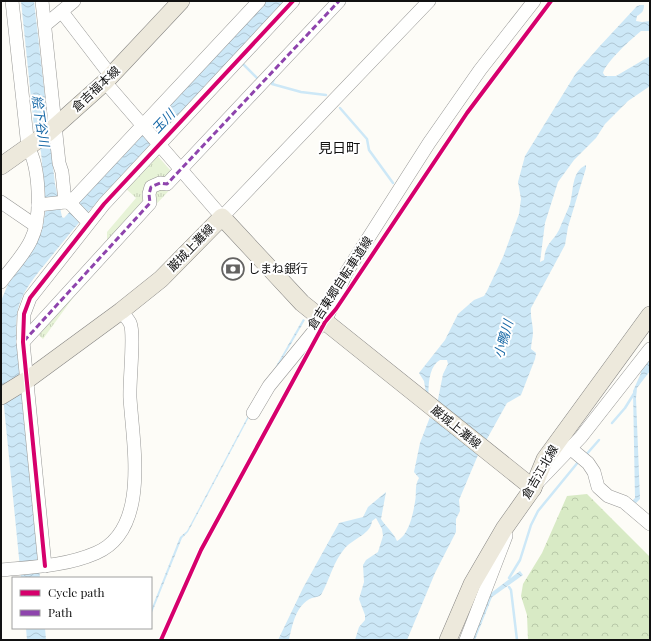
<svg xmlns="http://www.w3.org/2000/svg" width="651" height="641" font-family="'Playfair Display','Noto Sans JP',serif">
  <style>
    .forest { fill: url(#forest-crowns) }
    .park { fill: url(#park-tufts) }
    .water { fill: url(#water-waves); fill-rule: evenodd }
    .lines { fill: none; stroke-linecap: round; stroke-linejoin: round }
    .stream { stroke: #cde8f7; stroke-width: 2.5 }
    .minor-casing { stroke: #979795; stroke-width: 14 }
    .major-casing { stroke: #858482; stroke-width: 18 }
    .minor { stroke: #fffffe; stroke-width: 13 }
    .major { stroke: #ede9dc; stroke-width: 17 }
    .quiet { stroke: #8e44ad; stroke-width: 3; stroke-dasharray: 6 3; stroke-linecap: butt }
    .cycleway-casing { stroke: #fff; stroke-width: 6 }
    .cycleway { stroke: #d6006c; stroke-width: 4 }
    .labels { text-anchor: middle; stroke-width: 4; stroke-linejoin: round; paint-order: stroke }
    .street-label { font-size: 12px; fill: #111; stroke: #fff }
    .poi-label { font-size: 12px; fill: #111; stroke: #fff; text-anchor: start }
    .water-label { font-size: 13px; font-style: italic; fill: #1768a6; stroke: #fff }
    .quarter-label { font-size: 14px; fill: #111; stroke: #fff }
  </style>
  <defs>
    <pattern id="forest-crowns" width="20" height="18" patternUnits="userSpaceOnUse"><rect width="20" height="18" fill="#d8eac5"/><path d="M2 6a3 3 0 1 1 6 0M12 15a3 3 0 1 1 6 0" fill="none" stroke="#b8c8a8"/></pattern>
    <pattern id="park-tufts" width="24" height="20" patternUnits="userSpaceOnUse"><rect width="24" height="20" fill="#e7f3d7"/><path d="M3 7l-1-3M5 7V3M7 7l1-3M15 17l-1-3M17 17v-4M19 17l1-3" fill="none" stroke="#c5cfb8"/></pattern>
    <pattern id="water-waves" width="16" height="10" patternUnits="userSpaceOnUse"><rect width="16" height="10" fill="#cde8f7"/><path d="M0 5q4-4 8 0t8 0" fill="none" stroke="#afc6d3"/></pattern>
  </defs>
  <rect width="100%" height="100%" fill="#fdfcf7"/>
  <path class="forest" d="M587 494 650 557V640H528L527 615 521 596 523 584 542 553 567 496Z"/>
  <path class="park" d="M156 154 179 180 88 277 43 339 30 327 107 242V232L136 198 124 187Z"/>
  <g class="water">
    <path d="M21 1H34L55 184 62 217 64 218 264 1H286L211 82H208L201 90V94C150 145 99 196 54 253 43 267 28 283 21 300 16 311 16 324 16 336L40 578H21L1 376V301L8 284 35 246 42 230 46 208 41 152 34 127Z"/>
    <path d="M641 5H644C644 11 642 13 637 16L636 21 642 22 650 21V31H641C631 39 606 62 603 73L605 76H616L650 56V86L628 101 605 124 596 138 574 160 558 182 545 223 540 262 544 260C546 242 552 243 559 230 562 222 567 212 570 204 574 190 571 172 586 165V168L568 227 565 245 531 308C530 317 533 324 533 332 533 338 531 343 531 349L536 353 535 359 521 395 507 403 478 455 459 500 460 511 456 519V532L435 573 407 640H355L359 627 365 620V615L359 599 364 582 363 565 366 560 378 552 383 536 382 529 376 518 372 521C371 534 354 538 345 548 333 562 330 579 321 595 318 597 315 597 312 598 296 604 292 626 289 640H278L303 588 339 523 363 517 368 507 386 492 381 519C387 528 393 532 397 541 409 535 413 514 415 502 417 494 414 486 419 478L414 472 420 443 430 417 424 381 419 373 445 340 458 314 474 300 484 296 487 291 503 257 519 214 521 199 518 182 525 156 576 73 599 47 637 6ZM440 360H447L448 364 443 374 434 420 430 418C429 403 424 369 440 360Z"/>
    <path d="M303 319 305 320 256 404 188 532 182 538 151 615V610L180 537 187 531 256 401Z"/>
    <path d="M650 357V371L637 388 636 398 640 499 635 504 632 501 635 498 633 391 641 373V367Z"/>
    <path d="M520 571 523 575 492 597 475 640H471L491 593Z"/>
    <path d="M26 628H45L46 640H27Z"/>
  </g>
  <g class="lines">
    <g class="stream">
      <path d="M242 63 258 79"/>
      <path d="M274 79 272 84 301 92 326 95"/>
      <path d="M340 108 367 139 369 150 393 183"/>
      <path d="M612 423 625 408 635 392"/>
      <path d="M585 456 599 440"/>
      <path d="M509 578 520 560 531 525 538 511 579 461"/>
      <path d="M509 587 511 590 517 640"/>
    </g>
    <g class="minor-casing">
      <g id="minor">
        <path d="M42 1 59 163 62 172 65 202 70 203 259 1"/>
        <path d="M62 12 111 76"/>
        <path d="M45 25 74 1"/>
        <path d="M105 82 222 217 429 1"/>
        <path d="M1 202 36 226"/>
        <path d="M70 203 88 222"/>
        <path d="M38 205 65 202"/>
        <path d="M1 282C11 268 24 255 31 240 42 218 40 168 28 147L12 1"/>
        <path d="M23 342 150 203 149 194 151 187 160 183 167 184 339 1"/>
        <path d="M253 413 269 386 314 331 325 322 346 273 429 143 480 70 534 1"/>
        <path d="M570 448 588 463 594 472 598 487 608 496 624 502 650 524"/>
        <path d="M538 482 581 437 650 349"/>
        <path d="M45 566 23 342 24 314 30 298 104 204 293 1"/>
        <path d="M1 570C33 567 66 566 96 553 150 530 133 445 130 398 129 383 135 333 130 323 128 319 124 315 121 311"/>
        <path d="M466 640 506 536"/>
      </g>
    </g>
    <g class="major-casing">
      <g id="major">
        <path d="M1 166 49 132 105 82 181 1"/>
        <path d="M1 396 27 380 121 311 161 279 222 217 302 303 533 488"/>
        <path d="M448 640 472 584 504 529 533 488 545 459 650 315"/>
      </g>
    </g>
    <use href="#minor" class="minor"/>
    <use href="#major" class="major"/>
    <path class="quiet" d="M24 341 150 203 149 194 151 187 160 183 167 184 339 1"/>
    <g class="cycleway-casing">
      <g id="cycleway">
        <path d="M45 566 23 342 24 314 30 298 104 204 293 1"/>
        <path d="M161 640 201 550 325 322 336 309 467 113 551 1"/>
      </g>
    </g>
    <use href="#cycleway" class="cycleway"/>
  </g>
  <defs>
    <g id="bank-ring" transform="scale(1.15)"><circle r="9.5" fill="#fff" stroke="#646362" stroke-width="1.5"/><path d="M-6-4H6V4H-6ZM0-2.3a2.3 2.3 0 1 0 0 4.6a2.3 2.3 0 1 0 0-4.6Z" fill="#646362"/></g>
  </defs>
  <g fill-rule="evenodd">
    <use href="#bank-ring" x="233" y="269"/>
  </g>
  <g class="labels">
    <g class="street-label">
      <text transform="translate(96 89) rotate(-43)" y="4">倉吉福本線</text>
      <text transform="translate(191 248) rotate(-46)" y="4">巌城上灘線</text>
      <text transform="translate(340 283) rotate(-57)" y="4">倉吉東郷自転車道線</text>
      <text transform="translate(456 427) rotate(39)" y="4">巌城上灘線</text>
      <text transform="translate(540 472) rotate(-60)" y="4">倉吉江北線</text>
    </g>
    <g class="poi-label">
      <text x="248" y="273">しまね銀行</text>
    </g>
    <g class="water-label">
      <text transform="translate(41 121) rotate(81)" y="5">絵下谷川</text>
      <text transform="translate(163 121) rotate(-47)" y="5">玉川</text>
      <text transform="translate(503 339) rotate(-74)" y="5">小鴨川</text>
    </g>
    <g class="quarter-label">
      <text x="339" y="153">見日町</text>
    </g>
  </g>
  <rect width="651" height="641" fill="none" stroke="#111111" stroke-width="4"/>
  <rect x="12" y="577" width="140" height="52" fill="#ffffff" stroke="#a0a0a0"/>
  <rect x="20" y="590" width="20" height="6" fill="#d6006c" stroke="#a0a0a0"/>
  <text x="48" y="597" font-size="12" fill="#111111">Cycle path</text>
  <rect x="20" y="610" width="20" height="6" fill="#8e44ad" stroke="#a0a0a0"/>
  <text x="48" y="617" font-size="12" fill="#111111">Path</text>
</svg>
